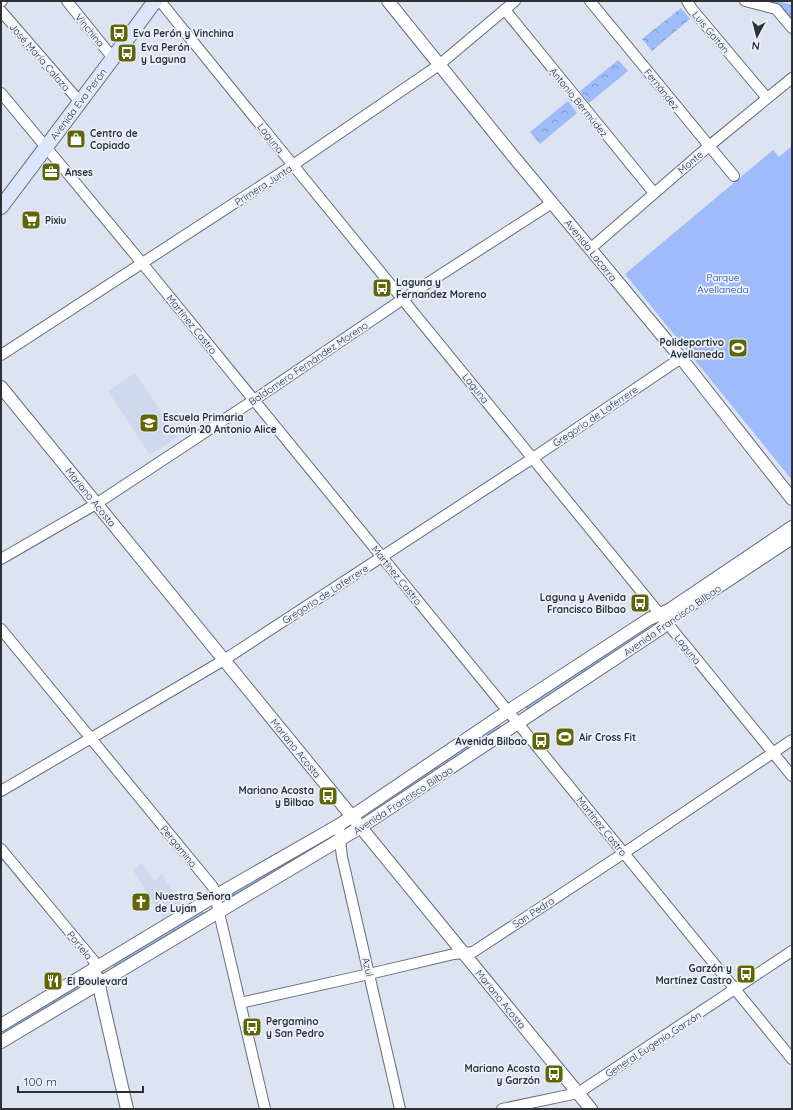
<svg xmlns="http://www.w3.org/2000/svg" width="793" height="1110" font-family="Quicksand,sans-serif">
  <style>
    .built { fill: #ced9ed }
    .grass { fill: url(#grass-dots) }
    .park { fill: url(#park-crowns) }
    .pitch { fill: #9ebcf9 }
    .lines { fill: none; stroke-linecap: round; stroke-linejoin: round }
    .minor-casing { stroke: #656b78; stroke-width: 12 }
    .tertiary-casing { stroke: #656b78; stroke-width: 14 }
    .secondary-casing { stroke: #656b78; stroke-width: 16 }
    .minor { stroke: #fff; stroke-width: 10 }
    .tertiary { stroke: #fff; stroke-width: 12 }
    .secondary { stroke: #dbe6fc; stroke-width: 14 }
    .labels { text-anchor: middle; stroke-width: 3.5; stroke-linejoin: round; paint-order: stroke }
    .street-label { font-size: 10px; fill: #2d3035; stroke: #ebf1fd }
    .poi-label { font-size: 10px; font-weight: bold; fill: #2d3035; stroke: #ebf1fd; text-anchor: start }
    .park-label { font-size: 10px; fill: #183c98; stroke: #ebf1fd }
  </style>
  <defs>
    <pattern id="grass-dots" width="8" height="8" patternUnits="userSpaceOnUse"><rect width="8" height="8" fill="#9ebcf9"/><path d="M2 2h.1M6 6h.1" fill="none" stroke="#8199ca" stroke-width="1.8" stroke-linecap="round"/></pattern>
    <pattern id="park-crowns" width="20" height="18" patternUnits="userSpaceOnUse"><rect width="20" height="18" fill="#9ebcf9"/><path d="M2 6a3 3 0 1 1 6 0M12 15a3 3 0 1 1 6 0" fill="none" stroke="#8199ca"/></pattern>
  </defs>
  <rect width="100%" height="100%" fill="#dce4f2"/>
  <g class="built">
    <path d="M135 373 178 436 150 455 108 391Z"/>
    <path d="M142 863 154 881 162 874 182 906 163 918 133 870Z"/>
  </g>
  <path class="grass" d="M759 1H779L792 5V22Z"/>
  <g class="park">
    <path d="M681 8 690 19 652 51 642 39Z"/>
    <path d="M618 60 628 71 589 103 580 91Z"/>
    <path d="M568 101 577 113 540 144 530 132Z"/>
    <path d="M647 626 650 629 528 711 526 710V706Z"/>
    <path d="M499 724 502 727 370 814 369 812Z"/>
    <path d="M329 836 330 838 232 898 231 895V893Z"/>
    <path d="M201 911 204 912 206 914 114 968 113 963Z"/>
    <path d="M83 982 85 986 1 1039V1029Z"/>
  </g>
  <path class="pitch" d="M792 146V480L625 274 773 150 779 157Z"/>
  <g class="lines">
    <g class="minor-casing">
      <g id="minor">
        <path d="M67 1 113 58"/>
        <path d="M160 1 293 165 792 776"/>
        <path d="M590 1 734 176"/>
        <path d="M687 1 692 9 767 98"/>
        <path d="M745 1 776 9 792 28"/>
        <path d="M1 2 2 1"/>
        <path d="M505 10 654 193"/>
        <path d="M1 11 80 102"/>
        <path d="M1 93 142 263 792 1059"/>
        <path d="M590 249 709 146 792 78"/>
        <path d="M1 355 293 165 439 65 515 1"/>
        <path d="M1 559 96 504 254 400 403 299 552 203"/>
        <path d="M1 629 213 887 265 1109"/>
        <path d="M1 791 224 660 533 458 681 358"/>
        <path d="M339 825 340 841 342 857 400 1109"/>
        <path d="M1 849 94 961 95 968"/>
        <path d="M240 1003 369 974 454 954 473 952 624 853 792 740"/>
        <path d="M502 1109 578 1093 792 951"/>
      </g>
    </g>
    <g class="tertiary-casing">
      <g id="tertiary">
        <path d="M388 1 513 156 681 358 792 499"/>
        <path d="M1 387 591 1109"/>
        <path d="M97 977 127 1109"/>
        <path d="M1 1025 215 896 339 825 508 711 649 619 669 610 792 527"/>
        <path d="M1 1042 361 827 660 629 674 616 792 538"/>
      </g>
    </g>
    <g class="secondary-casing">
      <path id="secondary" d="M1 207 113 58 155 1"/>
    </g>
    <use href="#minor" class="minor"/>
    <use href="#tertiary" class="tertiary"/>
    <use href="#secondary" class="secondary"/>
  </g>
  <defs>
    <g id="bus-square" transform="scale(1)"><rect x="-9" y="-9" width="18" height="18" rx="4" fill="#606605" stroke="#ebf1fd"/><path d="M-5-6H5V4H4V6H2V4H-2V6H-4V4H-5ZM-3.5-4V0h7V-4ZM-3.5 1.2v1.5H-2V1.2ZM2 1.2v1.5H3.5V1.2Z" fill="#fff"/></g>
    <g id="shop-square" transform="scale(1)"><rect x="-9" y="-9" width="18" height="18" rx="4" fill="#606605" stroke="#ebf1fd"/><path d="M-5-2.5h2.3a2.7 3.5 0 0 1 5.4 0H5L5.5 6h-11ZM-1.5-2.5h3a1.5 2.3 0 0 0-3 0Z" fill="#fff"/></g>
    <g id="office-square" transform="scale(1)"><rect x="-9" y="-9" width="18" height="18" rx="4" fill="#606605" stroke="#ebf1fd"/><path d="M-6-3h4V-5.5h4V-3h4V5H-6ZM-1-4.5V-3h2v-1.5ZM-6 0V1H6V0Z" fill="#fff"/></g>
    <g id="supermarket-square" transform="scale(1)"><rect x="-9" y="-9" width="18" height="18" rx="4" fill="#606605" stroke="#ebf1fd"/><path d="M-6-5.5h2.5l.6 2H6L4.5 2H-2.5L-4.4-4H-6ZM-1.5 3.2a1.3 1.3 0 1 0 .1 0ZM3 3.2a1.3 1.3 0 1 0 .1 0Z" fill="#fff"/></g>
    <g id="stadium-square" transform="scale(1)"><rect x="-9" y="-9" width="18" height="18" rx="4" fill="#606605" stroke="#ebf1fd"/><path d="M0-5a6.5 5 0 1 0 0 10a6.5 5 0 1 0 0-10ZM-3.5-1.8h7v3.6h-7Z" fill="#fff"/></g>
    <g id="school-square" transform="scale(1)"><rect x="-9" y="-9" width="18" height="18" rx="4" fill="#606605" stroke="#ebf1fd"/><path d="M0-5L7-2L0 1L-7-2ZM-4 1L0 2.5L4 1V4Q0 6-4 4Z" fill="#fff"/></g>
    <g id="church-square" transform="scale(1)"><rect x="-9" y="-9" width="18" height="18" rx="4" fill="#606605" stroke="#ebf1fd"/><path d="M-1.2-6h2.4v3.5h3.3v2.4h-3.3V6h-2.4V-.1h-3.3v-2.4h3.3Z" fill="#fff"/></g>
    <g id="restaurant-square" transform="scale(1)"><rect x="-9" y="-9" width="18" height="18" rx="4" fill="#606605" stroke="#ebf1fd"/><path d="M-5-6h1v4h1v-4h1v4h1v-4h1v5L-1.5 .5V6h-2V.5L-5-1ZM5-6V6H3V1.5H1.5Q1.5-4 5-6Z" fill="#fff"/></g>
  </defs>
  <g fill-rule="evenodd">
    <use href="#bus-square" x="119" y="33"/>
    <use href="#bus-square" x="127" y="53"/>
    <use href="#shop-square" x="76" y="139"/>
    <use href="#office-square" x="51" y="172"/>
    <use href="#supermarket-square" x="31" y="220"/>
    <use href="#bus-square" x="382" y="288"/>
    <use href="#stadium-square" x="738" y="348"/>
    <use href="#school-square" x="149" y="423"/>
    <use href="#bus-square" x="640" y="603"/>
    <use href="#stadium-square" x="565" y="737"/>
    <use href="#bus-square" x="541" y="741"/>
    <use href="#bus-square" x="328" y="796"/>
    <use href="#church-square" x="141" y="902"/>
    <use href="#bus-square" x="746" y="974"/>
    <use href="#restaurant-square" x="53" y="981"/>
    <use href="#bus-square" x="252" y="1027"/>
    <use href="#bus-square" x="554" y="1074"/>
  </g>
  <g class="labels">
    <g class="street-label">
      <text transform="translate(90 30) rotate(51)" y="4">Vinchina</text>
      <text transform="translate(711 32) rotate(50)" y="4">Luis Gaitán</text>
      <text transform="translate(40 57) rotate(49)" y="4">José María Calaza</text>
      <text transform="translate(662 89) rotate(51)" y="4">Fernández</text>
      <text transform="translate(579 102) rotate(51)" y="4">Antonio Bermúdez</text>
      <text transform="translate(78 104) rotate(-53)" y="4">Avenida Eva Perón</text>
      <text transform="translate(271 138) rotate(51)" y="4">Laguna</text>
      <text transform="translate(690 162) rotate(-40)" y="4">Monte</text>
      <text transform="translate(263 185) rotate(-33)" y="4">Primera Junta</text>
      <text transform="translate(591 250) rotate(51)" y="4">Avenida Lacarra</text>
      <text transform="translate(192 324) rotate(51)" y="4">Martínez Castro</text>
      <text transform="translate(308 363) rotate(-34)" y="4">Baldomero Fernández Moreno</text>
      <text transform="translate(476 388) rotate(51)" y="4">Laguna</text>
      <text transform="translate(595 416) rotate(-34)" y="4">Gregorio de Laferrere</text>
      <text transform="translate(91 497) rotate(51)" y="4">Mariano Acosta</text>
      <text transform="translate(397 575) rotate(51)" y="4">Martínez Castro</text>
      <text transform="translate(325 594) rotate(-33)" y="4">Gregorio de Laferrere</text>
      <text transform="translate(672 620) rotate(-35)" y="4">Avenida Francisco Bilbao</text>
      <text transform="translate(688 649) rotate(51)" y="4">Laguna</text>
      <text transform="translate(296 748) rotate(51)" y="4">Mariano Acosta</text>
      <text transform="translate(403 800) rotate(-33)" y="4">Avenida Francisco Bilbao</text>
      <text transform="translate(602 826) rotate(51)" y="4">Martínez Castro</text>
      <text transform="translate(179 846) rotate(51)" y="4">Pergamino</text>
      <text transform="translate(533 912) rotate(-33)" y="4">San Pedro</text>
      <text transform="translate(80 945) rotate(51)" y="4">Portela</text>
      <text transform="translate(368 967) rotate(77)" y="4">Azul</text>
      <text transform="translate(501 999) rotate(51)" y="4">Mariano Acosta</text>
      <text transform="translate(653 1044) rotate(-33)" y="4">General Eugenio Garzón</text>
    </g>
    <g class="poi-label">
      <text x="133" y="37">Eva Perón y Vinchina</text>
      <text x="141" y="51">Eva Perón<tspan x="141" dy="12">y Laguna</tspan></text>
      <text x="90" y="137">Centro de<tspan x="90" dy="12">Copiado</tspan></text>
      <text x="65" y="176">Anses</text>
      <text x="45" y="224">Pixiu</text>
      <text x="396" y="286">Laguna y<tspan x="396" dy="12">Fernandez Moreno</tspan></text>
      <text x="724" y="346" text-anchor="end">Polideportivo<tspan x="724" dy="12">Avellaneda</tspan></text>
      <text x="163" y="421">Escuela Primaria<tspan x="163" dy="12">Común 20 Antonio Alice</tspan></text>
      <text x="626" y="601" text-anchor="end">Laguna y Avenida<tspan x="626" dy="12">Francisco Bilbao</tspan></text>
      <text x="579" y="741">Air Cross Fit</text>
      <text x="527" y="745" text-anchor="end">Avenida Bilbao</text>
      <text x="314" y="794" text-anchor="end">Mariano Acosta<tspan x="314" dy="12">y Bilbao</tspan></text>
      <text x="155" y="900">Nuestra Señora<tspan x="155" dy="12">de Lujan</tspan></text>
      <text x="732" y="972" text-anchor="end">Garzón y<tspan x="732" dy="12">Martínez Castro</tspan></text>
      <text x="67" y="985">El Boulevard</text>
      <text x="266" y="1025">Pergamino<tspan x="266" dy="12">y San Pedro</tspan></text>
      <text x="540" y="1072" text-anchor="end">Mariano Acosta<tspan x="540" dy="12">y Garzón</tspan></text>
    </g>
    <g class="park-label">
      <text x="723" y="281">Parque<tspan x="723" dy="12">Avellaneda</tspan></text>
    </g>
  </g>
  <rect width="793" height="1110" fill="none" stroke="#2d3035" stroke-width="4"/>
  <g transform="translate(757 36) rotate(187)" stroke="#ebf1fd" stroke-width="3" paint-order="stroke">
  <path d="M0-3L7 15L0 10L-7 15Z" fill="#2d3035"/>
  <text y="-6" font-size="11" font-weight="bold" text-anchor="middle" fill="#2d3035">N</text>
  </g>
  <path d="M18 1086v6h125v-6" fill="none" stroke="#2d3035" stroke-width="2"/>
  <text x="24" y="1086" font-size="12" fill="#2d3035" stroke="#ebf1fd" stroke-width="3" paint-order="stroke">100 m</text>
</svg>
